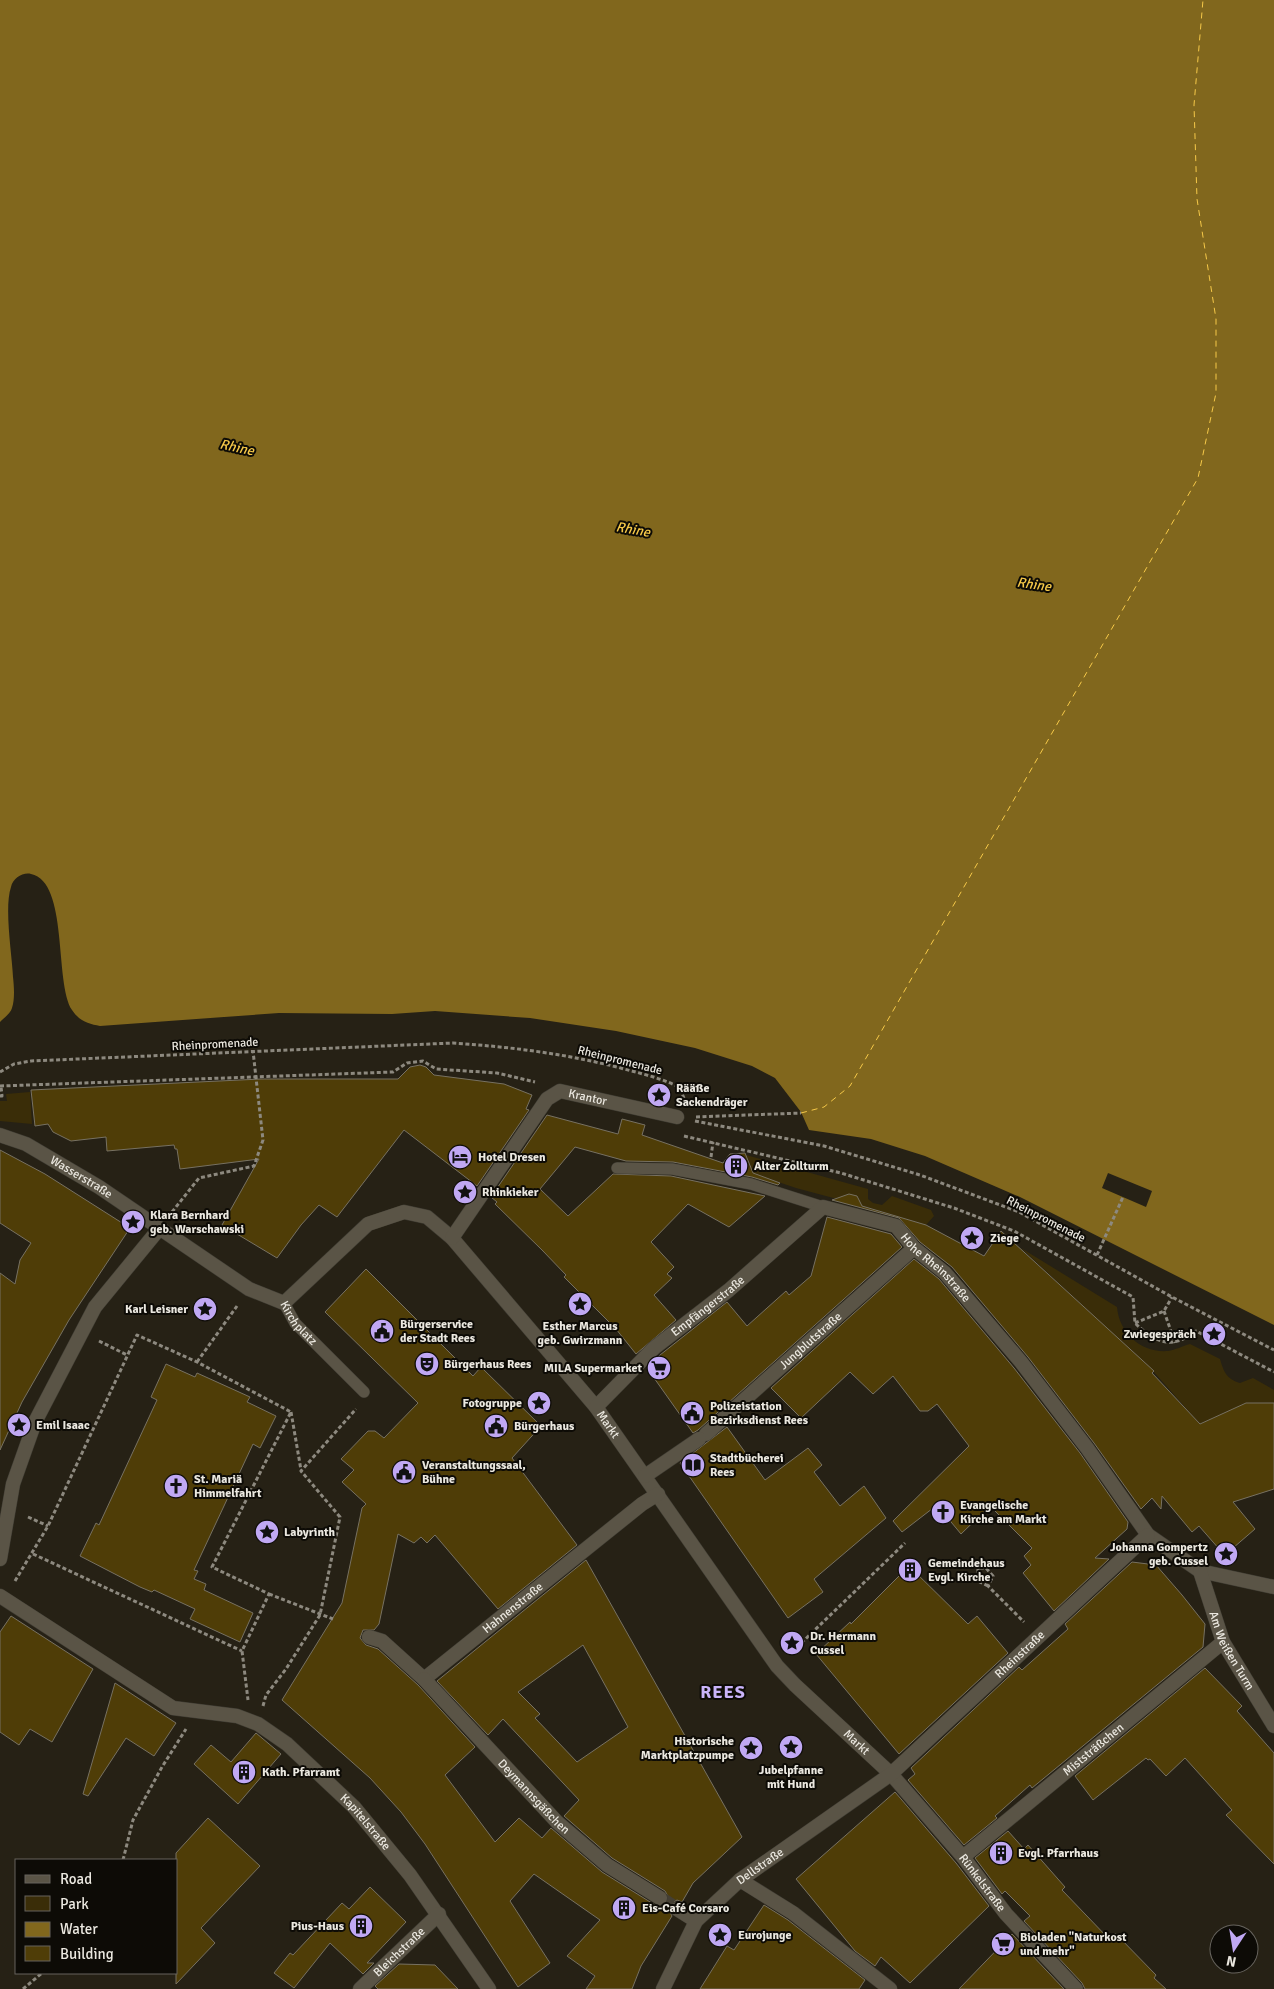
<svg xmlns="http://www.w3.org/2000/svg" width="1274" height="1989" font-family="Signika,sans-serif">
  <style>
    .green { fill: #3a2d08 }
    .water { fill: #81671d }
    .pier { fill: #262115 }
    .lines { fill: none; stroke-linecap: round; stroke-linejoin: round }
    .ferry { stroke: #f6c949; stroke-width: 1; stroke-dasharray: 6 5; stroke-linecap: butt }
    .building { fill: #4f3d07; stroke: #777162; fill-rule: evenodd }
    .minor-tunnel { stroke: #443f33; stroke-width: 14; stroke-dasharray: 14 7; stroke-linecap: butt }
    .service-casing { stroke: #3f3c33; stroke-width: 12 }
    .minor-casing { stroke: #3f3c33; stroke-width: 15 }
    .path { stroke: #8d897f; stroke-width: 3; stroke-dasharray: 4 2.5; stroke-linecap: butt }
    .service { stroke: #5a5446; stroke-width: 11 }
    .minor { stroke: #5a5446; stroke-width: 14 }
    .labels { text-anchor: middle; stroke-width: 4; stroke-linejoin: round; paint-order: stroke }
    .street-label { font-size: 12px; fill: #ebe8e0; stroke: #0d0b06 }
    .poi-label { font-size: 12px; font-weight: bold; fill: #ebe8e0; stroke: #0d0b06; text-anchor: start }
    .water-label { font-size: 14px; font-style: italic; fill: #f6c949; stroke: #0d0b06 }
    .district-label { font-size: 18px; font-weight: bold; letter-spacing: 1px; fill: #c9b3f9; stroke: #0d0b06 }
  </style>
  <rect width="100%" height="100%" fill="#262115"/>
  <g class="green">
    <path d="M30 1092 32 1124 0 1121V1101H7L6 1094Z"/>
    <path d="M746 1155 868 1189V1199L873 1203 882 1205 892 1196 931 1210 934 1216 926 1225 860 1205 858 1197 846 1195 841 1200 796 1188 749 1172 750 1165Z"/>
    <path d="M1021 1248 1117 1307C1119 1333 1141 1353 1168 1351 1175 1350 1183 1346 1190 1344L1220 1359C1224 1373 1227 1379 1240 1383L1253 1378 1274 1390V1404L1246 1403 1200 1424 1153 1371Z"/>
  </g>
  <path class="water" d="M0 0H1274V1325L1020 1197 925 1156 871 1139 809 1130 801 1112 775 1078 752 1066 695 1048 616 1031 530 1018 435 1011 392 1014 279 1013 100 1026C89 1024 79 1021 72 1010 54 982 69 882 31 874 23 872 13 878 11 887 4 908 12 954 13 977 14 986 15 999 12 1008 11 1013 4 1018 0 1022Z"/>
  <path class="pier" d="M1108 1173 1152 1191 1146 1207 1102 1188Z"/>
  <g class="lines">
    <path class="ferry" d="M801 1113 824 1107 850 1086 1198 478 1216 393V319L1197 199 1194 105 1203 0"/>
  </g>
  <g class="building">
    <path d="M420 1065 426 1067 434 1075 504 1084 532 1095 526 1109 529 1110 477 1186 404 1130 337 1217 319 1205 301 1225 277 1258 222 1225 259 1159 180 1169 177 1149H175L174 1145 107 1151 106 1137 71 1141 53 1132 48 1124 35 1126 31 1090 261 1079H398L410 1067Z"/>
    <path d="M547 1115 618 1134 622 1119 645 1125 642 1135 723 1163 730 1154 745 1153 753 1173 780 1183 778 1185 752 1177 673 1162 626 1161 575 1147 540 1189 568 1216 613 1174 671 1176 765 1196 729 1227 688 1204 651 1242 674 1267 667 1274 672 1278 654 1295 676 1320 636 1354 616 1329 564 1277 566 1275 542 1250 495 1204 497 1202 491 1197Z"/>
    <path d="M0 1150 45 1174 130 1228 69 1320 22 1402 0 1450V1273L15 1284 20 1260 31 1243 0 1223Z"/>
    <path d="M849 1194 857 1196 862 1206 926 1225 984 1256 1001 1231 1154 1371 1152 1373 1200 1424 1246 1403H1274V1489L1233 1502 1255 1529 1233 1548 1228 1543 1220 1550 1199 1526 1192 1532 1162 1496 1161 1509 1152 1498 1141 1509 1094 1443 1028 1357 952 1267 920 1242 899 1218 832 1200Z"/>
    <path d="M827 1217 891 1234 902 1247 698 1430 693 1433 647 1368 660 1355 727 1302 747 1326 786 1291 789 1295 811 1276Z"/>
    <path d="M914 1259 939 1279 1014 1368 1080 1453 1128 1522 1127 1529 1095 1558 1109 1559 1054 1611 1023 1573 1031 1565 1024 1556 1032 1548 990 1506 961 1534 937 1505 902 1532 893 1521 969 1446 937 1404 928 1411H920L893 1376 873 1394 850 1372 801 1418 771 1388Z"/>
    <path d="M366 1269 473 1376 481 1367 541 1426 512 1458 577 1545 498 1609 435 1535 427 1543 421 1537 414 1543 398 1534 379 1624 374 1630H363L360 1638 366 1645 378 1649 418 1685 475 1747 445 1775 495 1842 519 1818 542 1838 551 1828 602 1872 655 1905 660 1907 667 1903 669 1898 665 1891 612 1858 564 1816 579 1800 503 1719 488 1735 437 1681 586 1560 742 1837 693 1883 682 1902 677 1900 670 1904 668 1909 672 1916 641 1966 632 1989H586L595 1976 567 1956 600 1920 534 1874 510 1901 550 1963 518 1987 425 1844 401 1812 370 1778 282 1700 342 1603 362 1508 366 1504 342 1482 354 1470 341 1459 368 1431H375L384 1438 418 1403 325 1312ZM583 1645 628 1727 577 1762 535 1718 540 1714 518 1692Z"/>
    <path d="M166 1364 195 1377 197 1373 250 1397 247 1402 276 1416 260 1448 253 1444 194 1570 198 1571 194 1579 206 1584 204 1590 253 1613 240 1642 190 1619 195 1609 154 1590 152 1592 140 1587 80 1556 96 1523 99 1525 157 1400 151 1397Z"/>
    <path d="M727 1427 765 1480 808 1448 822 1465 814 1472 840 1506 864 1486 886 1518 814 1579 823 1592 788 1618 680 1463Z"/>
    <path d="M1132 1562 1156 1565 1182 1595 1205 1624 1203 1647 1032 1788 1030 1785 995 1816 997 1818 964 1845 908 1780 915 1774 911 1768 1019 1667 1022 1670 1068 1629 1065 1624Z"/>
    <path d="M909 1566 968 1624 977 1616 1008 1653 899 1754 816 1654 850 1622 851 1624Z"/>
    <path d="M11 1616 93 1669 52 1742 30 1729 19 1745 0 1732V1632Z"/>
    <path d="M1205 1668 1242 1706 1237 1711 1274 1753V1864L1226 1815 1232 1810 1185 1758 1166 1776 1150 1759 1148 1760 1146 1758 1093 1800 1075 1776Z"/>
    <path d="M115 1683 176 1723 154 1756 126 1738 88 1796 83 1794Z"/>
    <path d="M256 1733 281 1754 238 1804 194 1764 211 1745 231 1762Z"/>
    <path d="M895 1792 956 1863 989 1906 910 1983 881 1957 875 1966 855 1951 796 1879Z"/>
    <path d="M208 1818 260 1866 201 1928 215 1943 176 1984V1853Z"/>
    <path d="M1008 1831 1024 1849 1028 1845 1065 1887 1062 1890 1109 1939 1115 1933 1156 1975 1154 1978 1166 1989H1085L1082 1983 1024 1921 1030 1916 1005 1891 1002 1894 975 1858Z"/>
    <path d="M370 1887 406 1922 367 1963H374L363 1974 330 1943 294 1988 274 1973 290 1953 293 1955 342 1903 349 1909Z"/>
    <path d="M764 1905 788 1920 865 1980 859 1989H700L727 1946 734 1950Z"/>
    <path d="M1012 1934 1064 1989H959Z"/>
    <path d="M399 1964 435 1965 458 1989H378L375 1986Z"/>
  </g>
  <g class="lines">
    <path class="minor-tunnel" d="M660 1898 677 1909"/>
    <g class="service-casing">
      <g id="service">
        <path d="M617 1168 672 1169 751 1184 823 1207"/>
        <path id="s1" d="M284 1303 295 1323 364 1392"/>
      </g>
    </g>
    <g class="minor-casing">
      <g id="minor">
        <path id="s2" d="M0 1135 26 1144 99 1187 249 1289 284 1303 368 1224 404 1212 427 1217 452 1238 596 1407 777 1666 795 1685 891 1774 963 1857 1006 1914 1076 1989"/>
        <path id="s3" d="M452 1238 547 1099 560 1091 677 1117"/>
        <path id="s4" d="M596 1407 654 1348 729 1290 823 1207 896 1226 914 1248 945 1273 1021 1362 1087 1448 1148 1535 1200 1571 1274 1587"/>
        <path id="s5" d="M706 1434 914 1248"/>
        <path d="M645 1476 699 1439"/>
        <path d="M0 1559 13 1484 35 1422 95 1307 159 1229"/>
        <path id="s6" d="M1200 1571 1223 1642 1274 1726"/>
        <path id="s7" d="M0 1596 173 1708 237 1716 258 1724 287 1744 354 1807 410 1875 489 1989"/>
        <path id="s8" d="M369 1637 382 1641 424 1679 642 1504 658 1494"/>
        <path id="s9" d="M424 1679 557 1822 607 1865 660 1898"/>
        <path id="s10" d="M963 1857 1223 1642"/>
        <path d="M740 1880 793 1913 890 1989"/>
        <path d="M677 1909 696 1921"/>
        <path id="s11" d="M360 1989 439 1914"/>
        <path id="s12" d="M663 1989 696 1921 740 1880 891 1774 1148 1535"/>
      </g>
    </g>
    <g class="path">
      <path d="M0 1072 14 1064 31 1061 453 1043C510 1047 561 1053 617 1067 638 1073 659 1077 679 1087L684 1098"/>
      <path d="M0 1086 393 1072 407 1063 423 1061 436 1069 497 1073 535 1082"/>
      <path d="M0 1096H2L1 1086"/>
      <path d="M696 1117 801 1113"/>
      <path d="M695 1121 824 1146 920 1175 1019 1212 1172 1297 1274 1350"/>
      <path d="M684 1136 841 1173 954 1208 1014 1231 1133 1297 1135 1323C1155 1343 1172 1350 1196 1331L1274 1372"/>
      <path d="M711 1157 713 1142"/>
      <path d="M172 1212 199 1178 254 1166 263 1140 253 1051"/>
      <path d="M1097 1255 1123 1197"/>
      <path d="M1164 1311 1175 1343"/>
      <path d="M1135 1323 1164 1311 1172 1297"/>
      <path d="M99 1341 127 1355"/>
      <path d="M197 1362 237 1306"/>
      <path d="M291 1412 301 1470"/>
      <path d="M28 1517 48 1526"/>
      <path d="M33 1554 242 1651"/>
      <path d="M15 1581 48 1526 137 1335 197 1362 291 1412 212 1567 269 1594 242 1651 248 1700"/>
      <path d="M988 1586 978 1581V1568H986L993 1576 988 1586 1024 1622"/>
      <path d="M269 1594 333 1619"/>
      <path d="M792 1652 905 1543"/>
      <path d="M263 1706 266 1695 286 1669 320 1615 340 1517 301 1471 356 1409"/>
      <path d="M123 1860 133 1820 162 1767 186 1729"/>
      <path d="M23 1989 42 1973"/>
    </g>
    <use href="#service" class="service"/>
    <use href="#minor" class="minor"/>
  </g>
  <defs>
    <g id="sight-disc" transform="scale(1.25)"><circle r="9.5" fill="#c0a8f3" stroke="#0d0b06"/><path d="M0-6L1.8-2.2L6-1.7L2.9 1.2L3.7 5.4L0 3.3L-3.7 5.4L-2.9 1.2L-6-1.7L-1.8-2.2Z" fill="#111"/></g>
    <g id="hotel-disc" transform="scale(1.25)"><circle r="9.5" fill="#c0a8f3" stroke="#0d0b06"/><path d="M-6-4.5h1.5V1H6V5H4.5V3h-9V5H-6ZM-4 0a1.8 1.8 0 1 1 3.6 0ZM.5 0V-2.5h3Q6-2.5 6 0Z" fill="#111"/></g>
    <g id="building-disc" transform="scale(1.25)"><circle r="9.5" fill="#c0a8f3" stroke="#0d0b06"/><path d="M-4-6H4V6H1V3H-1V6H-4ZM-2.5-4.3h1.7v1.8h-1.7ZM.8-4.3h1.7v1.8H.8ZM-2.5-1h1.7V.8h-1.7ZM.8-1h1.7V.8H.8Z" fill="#111"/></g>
    <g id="civic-disc" transform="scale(1.25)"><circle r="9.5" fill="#c0a8f3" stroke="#0d0b06"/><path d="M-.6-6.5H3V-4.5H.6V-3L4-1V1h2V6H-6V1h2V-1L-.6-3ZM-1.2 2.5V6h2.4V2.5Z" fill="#111"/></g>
    <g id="theatre-disc" transform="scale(1.25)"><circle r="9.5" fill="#c0a8f3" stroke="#0d0b06"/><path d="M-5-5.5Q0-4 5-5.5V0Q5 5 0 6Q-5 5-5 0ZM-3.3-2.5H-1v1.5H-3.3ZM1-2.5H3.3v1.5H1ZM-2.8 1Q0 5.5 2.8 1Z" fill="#111"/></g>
    <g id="supermarket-disc" transform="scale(1.25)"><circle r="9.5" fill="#c0a8f3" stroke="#0d0b06"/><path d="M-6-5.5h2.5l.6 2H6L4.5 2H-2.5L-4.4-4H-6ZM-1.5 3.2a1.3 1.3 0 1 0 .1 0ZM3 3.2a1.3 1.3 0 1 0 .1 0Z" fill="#111"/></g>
    <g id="library-disc" transform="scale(1.25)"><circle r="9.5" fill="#c0a8f3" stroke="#0d0b06"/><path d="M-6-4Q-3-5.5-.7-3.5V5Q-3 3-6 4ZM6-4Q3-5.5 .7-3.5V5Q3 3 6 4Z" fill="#111"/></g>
    <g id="church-disc" transform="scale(1.25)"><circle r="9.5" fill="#c0a8f3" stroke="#0d0b06"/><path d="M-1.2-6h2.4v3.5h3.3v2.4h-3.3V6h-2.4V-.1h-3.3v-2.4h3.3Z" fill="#111"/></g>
  </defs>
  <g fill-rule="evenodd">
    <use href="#sight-disc" x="659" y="1095"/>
    <use href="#hotel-disc" x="460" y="1157"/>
    <use href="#building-disc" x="736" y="1166"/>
    <use href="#sight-disc" x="465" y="1192"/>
    <use href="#sight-disc" x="133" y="1222"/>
    <use href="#sight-disc" x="972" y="1238"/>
    <use href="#sight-disc" x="580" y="1304"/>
    <use href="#sight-disc" x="205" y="1309"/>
    <use href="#civic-disc" x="382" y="1331"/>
    <use href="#sight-disc" x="1214" y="1334"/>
    <use href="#theatre-disc" x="427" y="1364"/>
    <use href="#supermarket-disc" x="659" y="1368"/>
    <use href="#sight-disc" x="539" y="1403"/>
    <use href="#civic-disc" x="692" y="1413"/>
    <use href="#sight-disc" x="19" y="1425"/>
    <use href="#civic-disc" x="496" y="1426"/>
    <use href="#library-disc" x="693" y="1465"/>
    <use href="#civic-disc" x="404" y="1472"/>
    <use href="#church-disc" x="176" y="1486"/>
    <use href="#church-disc" x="943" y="1512"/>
    <use href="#sight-disc" x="267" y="1532"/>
    <use href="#sight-disc" x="1226" y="1554"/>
    <use href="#building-disc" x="910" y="1570"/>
    <use href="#sight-disc" x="792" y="1643"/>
    <use href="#sight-disc" x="791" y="1747"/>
    <use href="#sight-disc" x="751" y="1748"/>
    <use href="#building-disc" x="244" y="1772"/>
    <use href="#building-disc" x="1001" y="1853"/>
    <use href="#building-disc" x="624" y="1908"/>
    <use href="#building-disc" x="361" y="1926"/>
    <use href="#sight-disc" x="720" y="1935"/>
    <use href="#supermarket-disc" x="1003" y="1944"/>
  </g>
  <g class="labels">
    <g class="street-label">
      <text transform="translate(215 1044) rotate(-3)" y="4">Rheinpromenade</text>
      <text transform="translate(620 1060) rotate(14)" y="4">Rheinpromenade</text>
      <text dy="4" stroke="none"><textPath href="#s3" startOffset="212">Krantor</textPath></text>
      <text dy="4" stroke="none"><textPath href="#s2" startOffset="92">Wasserstraße</textPath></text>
      <text transform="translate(1046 1219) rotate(27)" y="4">Rheinpromenade</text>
      <text dy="4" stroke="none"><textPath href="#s4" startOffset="436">Hohe Rheinstraße</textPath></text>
      <text dy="4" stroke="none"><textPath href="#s4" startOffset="151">Empfängerstraße</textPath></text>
      <text dy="4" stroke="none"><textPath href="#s1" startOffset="25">Kirchplatz</textPath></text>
      <text dy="4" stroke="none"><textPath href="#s5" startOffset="140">Jungblutstraße</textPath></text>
      <text dy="4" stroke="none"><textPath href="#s2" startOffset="784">Markt</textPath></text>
      <text dy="4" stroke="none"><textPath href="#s8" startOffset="184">Hahnenstraße</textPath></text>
      <text dy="4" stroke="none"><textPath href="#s6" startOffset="86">Am Weißen Turm</textPath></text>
      <text dy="4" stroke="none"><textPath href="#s12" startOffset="496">Rheinstraße</textPath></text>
      <text dy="4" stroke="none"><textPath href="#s2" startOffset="1189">Markt</textPath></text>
      <text dy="4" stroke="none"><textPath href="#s10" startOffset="169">Miststräßchen</textPath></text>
      <text dy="4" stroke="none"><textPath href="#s9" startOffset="161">Deymannsgäßchen</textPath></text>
      <text dy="4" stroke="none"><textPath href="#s7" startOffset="439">Kapitelstraße</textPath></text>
      <text dy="4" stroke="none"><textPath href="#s12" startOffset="160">Dellstraße</textPath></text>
      <text dy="4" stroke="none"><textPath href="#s2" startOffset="1378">Rünkelstraße</textPath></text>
      <text dy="4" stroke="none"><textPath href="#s11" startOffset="54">Bleichstraße</textPath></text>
    </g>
    <g class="poi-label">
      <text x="676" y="1092">Rääße<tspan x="676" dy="14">Sackendräger</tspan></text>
      <text x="478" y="1161">Hotel Dresen</text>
      <text x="754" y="1170">Alter Zollturm</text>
      <text x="482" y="1196">Rhinkieker</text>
      <text x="150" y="1219">Klara Bernhard<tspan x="150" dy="14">geb. Warschawski</tspan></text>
      <text x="990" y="1242">Ziege</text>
      <text x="188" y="1313" text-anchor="end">Karl Leisner</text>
      <text x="400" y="1328">Bürgerservice<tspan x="400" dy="14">der Stadt Rees</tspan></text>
      <text x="580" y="1330" text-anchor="middle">Esther Marcus<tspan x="580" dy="14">geb. Gwirzmann</tspan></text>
      <text x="1196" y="1338" text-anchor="end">Zwiegespräch</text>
      <text x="444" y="1368">Bürgerhaus Rees</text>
      <text x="642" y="1372" text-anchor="end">MILA Supermarket</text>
      <text x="522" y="1407" text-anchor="end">Fotogruppe</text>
      <text x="710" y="1410">Polizeistation<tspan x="710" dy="14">Bezirksdienst Rees</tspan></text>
      <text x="36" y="1429">Emil Isaac</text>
      <text x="514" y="1430">Bürgerhaus</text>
      <text x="710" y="1462">Stadtbücherei<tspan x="710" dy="14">Rees</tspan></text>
      <text x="422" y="1469">Veranstaltungssaal,<tspan x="422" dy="14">Bühne</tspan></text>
      <text x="194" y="1483">St. Mariä<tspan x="194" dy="14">Himmelfahrt</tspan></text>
      <text x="960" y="1509">Evangelische<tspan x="960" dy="14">Kirche am Markt</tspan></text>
      <text x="284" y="1536">Labyrinth</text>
      <text x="1208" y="1551" text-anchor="end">Johanna Gompertz<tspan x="1208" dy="14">geb. Cussel</tspan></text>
      <text x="928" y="1567">Gemeindehaus<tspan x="928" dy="14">Evgl. Kirche</tspan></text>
      <text x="810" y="1640">Dr. Hermann<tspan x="810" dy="14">Cussel</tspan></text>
      <text x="734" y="1745" text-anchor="end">Historische<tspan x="734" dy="14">Marktplatzpumpe</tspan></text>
      <text x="791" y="1774" text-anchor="middle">Jubelpfanne<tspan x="791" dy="14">mit Hund</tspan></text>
      <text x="262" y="1776">Kath. Pfarramt</text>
      <text x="1018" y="1857">Evgl. Pfarrhaus</text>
      <text x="642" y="1912">Eis-Café Corsaro</text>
      <text x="344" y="1930" text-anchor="end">Pius-Haus</text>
      <text x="738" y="1939">Eurojunge</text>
      <text x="1020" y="1941">Bioladen "Naturkost<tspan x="1020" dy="14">und mehr"</tspan></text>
    </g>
    <g class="water-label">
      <text transform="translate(237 447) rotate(12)" y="5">Rhine</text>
      <text transform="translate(633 529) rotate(10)" y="5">Rhine</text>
      <text transform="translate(1034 584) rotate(8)" y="5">Rhine</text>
    </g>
    <g class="district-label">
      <text x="723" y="1698">REES</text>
    </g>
  </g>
  <rect x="15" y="1859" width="162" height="115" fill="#0d0b06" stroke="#66635d"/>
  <rect x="25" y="1875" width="25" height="8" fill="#5a5446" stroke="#66635d"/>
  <text x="60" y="1884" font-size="15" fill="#ebe8e0">Road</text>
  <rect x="25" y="1896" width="25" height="15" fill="#3a2d08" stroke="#66635d"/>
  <text x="60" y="1909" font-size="15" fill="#ebe8e0">Park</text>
  <rect x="25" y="1922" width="25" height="15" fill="#81671d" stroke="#66635d"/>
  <text x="60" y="1934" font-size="15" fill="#ebe8e0">Water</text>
  <rect x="25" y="1946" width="25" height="15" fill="#4f3d07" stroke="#66635d"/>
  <text x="60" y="1959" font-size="15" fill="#ebe8e0">Building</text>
  <g transform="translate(1234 1949) rotate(192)"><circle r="24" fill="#0d0b06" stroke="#66635d"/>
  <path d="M0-4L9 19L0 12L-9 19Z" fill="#c0a8f3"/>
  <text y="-8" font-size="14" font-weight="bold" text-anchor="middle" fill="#ebe8e0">N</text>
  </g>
</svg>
